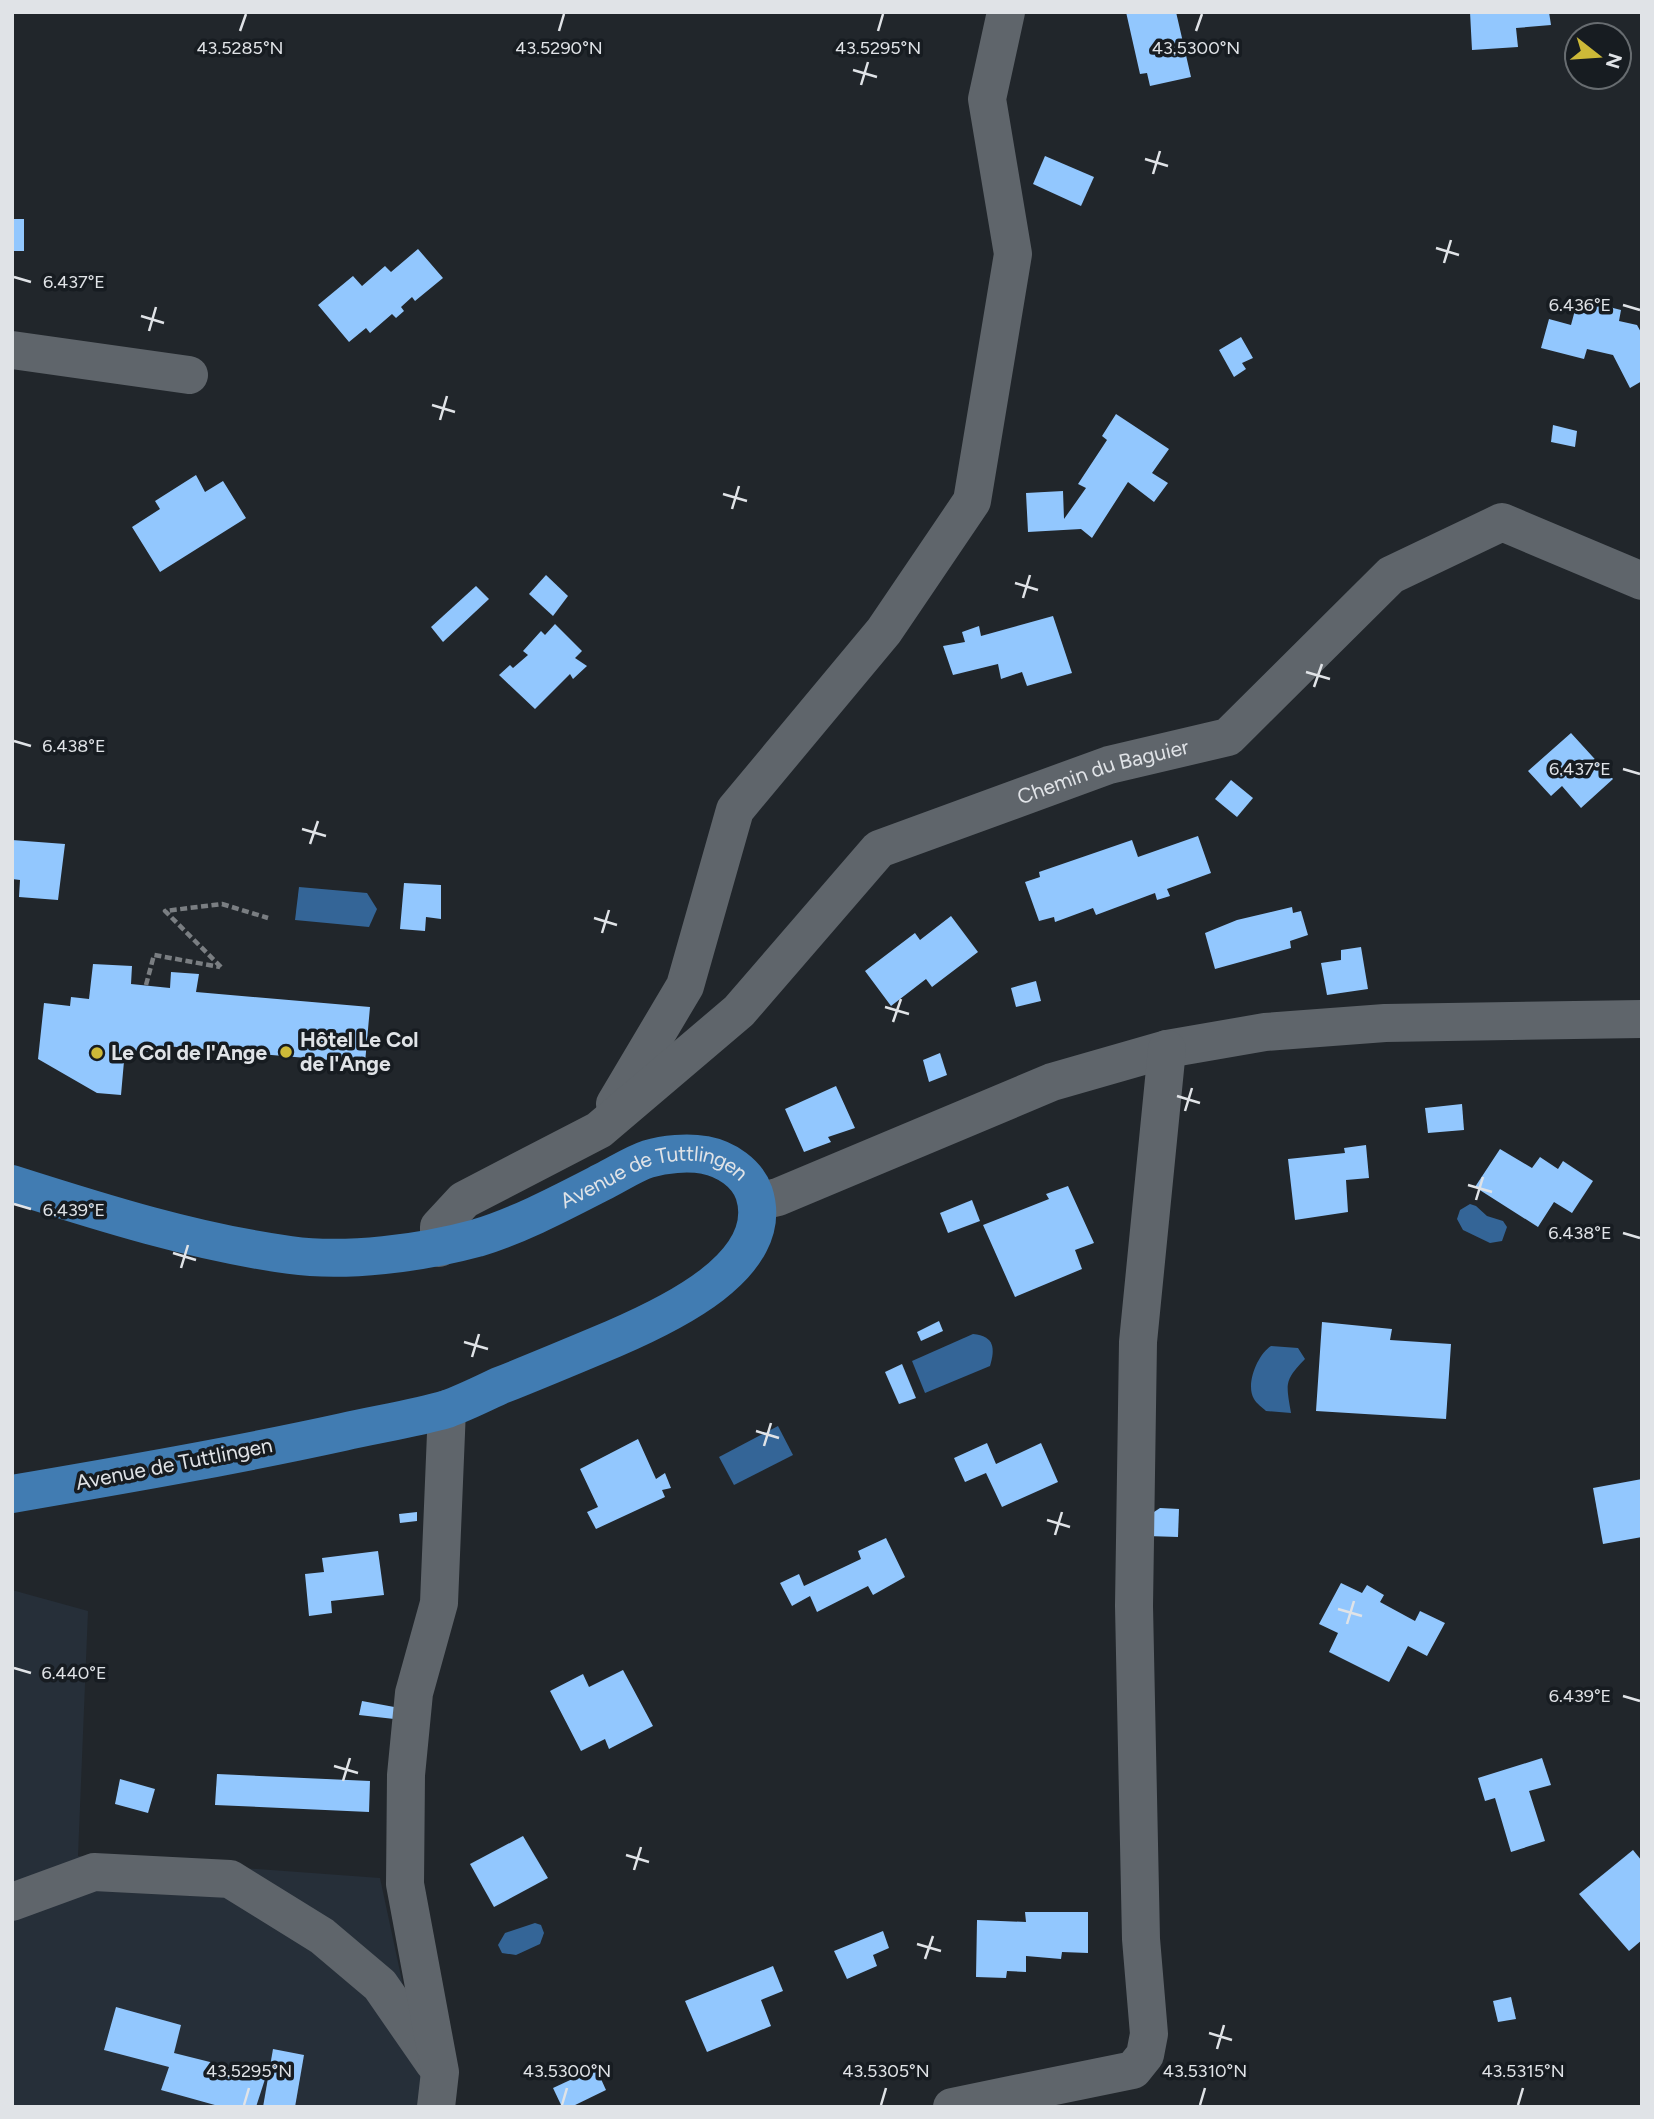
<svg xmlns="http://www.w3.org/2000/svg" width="1654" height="2119" font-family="Figtree,sans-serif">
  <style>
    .built { fill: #262f39 }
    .water { fill: #346597 }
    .building { fill: #92c7fe }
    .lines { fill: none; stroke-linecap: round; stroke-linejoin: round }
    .path { stroke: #7a7e82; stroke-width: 4.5; stroke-dasharray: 7 3.5; stroke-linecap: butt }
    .minor { stroke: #5f656b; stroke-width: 38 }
    .major { stroke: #417cb2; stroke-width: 38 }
    .ticks { fill: none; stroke: #e0e3e7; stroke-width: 2.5 }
    .poi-dot { fill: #cdb938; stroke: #171c21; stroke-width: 2.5 }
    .labels { text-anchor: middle; stroke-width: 7; stroke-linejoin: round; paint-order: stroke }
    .street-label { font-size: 21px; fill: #e0e3e7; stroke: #171c21 }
    .poi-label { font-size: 21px; font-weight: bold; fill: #e0e3e7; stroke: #171c21; text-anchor: start }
    .ticks-label { font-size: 18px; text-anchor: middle; fill: #e0e3e7; stroke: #171c21; stroke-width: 7; stroke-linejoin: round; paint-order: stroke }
  </style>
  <rect width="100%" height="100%" fill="#21262b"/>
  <path class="built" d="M12 1590 88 1611 78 1856 380 1878 429 2107H12Z"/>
  <g class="water">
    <path d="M299 887 367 893 377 909 369 927 295 920Z"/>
    <path d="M1470 1204 1476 1206 1487 1216 1503 1221 1507 1227 1502 1241 1490 1243 1463 1230 1457 1219 1460 1210Z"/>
    <path d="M973 1334C995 1336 995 1349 990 1366L925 1393 912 1361Z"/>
    <path d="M1271 1346 1298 1348 1305 1359C1284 1381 1286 1383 1291 1413L1266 1411C1263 1408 1256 1403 1254 1399 1245 1384 1258 1354 1271 1346Z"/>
    <path d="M778 1426 793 1455 734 1485 719 1457Z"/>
    <path d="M535 1923 541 1925 544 1933 540 1944 516 1955 502 1953 498 1945 505 1933Z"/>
  </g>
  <g class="building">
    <path d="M1126 12H1176L1191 77 1150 86 1147 73 1140 74Z"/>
    <path d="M1470 12H1549L1551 25 1516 28 1518 47 1472 50Z"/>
    <path d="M1045 156 1094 177 1081 206 1033 184Z"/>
    <rect x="12" y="219" width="12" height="32"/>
    <path d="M418 249 443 278 415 301 412 297 401 307 404 311 396 318 392 314 370 333 366 328 349 342 318 305 353 276 362 286 385 266 391 272Z"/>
    <path d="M1578 299 1621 310 1619 321 1637 325 1642 334V381L1630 388 1613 355 1587 349 1584 359 1541 348 1549 319 1571 325Z"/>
    <path d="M1241 337 1253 358 1242 363 1246 369 1234 377 1219 350Z"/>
    <path d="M1116 414 1169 449 1152 473 1168 483 1154 502 1128 482 1092 538 1081 529 1028 532 1026 493 1063 491 1064 519 1086 488 1078 484 1107 440 1102 436Z"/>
    <path d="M1553 425 1577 431 1575 447 1551 442Z"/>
    <path d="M196 475 205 492 223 481 246 518 160 572 132 527 160 509 155 501Z"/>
    <path d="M546 575 568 596 553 616 529 594Z"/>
    <path d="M476 586 489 599 443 642 431 627Z"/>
    <path d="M1053 616 1072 673 1027 686 1022 672 1001 679 998 664 953 675 943 646 965 642 962 632 979 626 981 636Z"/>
    <path d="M555 624 582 651 575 658 587 666 573 679 570 674 535 709 499 675 510 665 513 668 528 655 523 651 541 631 545 635Z"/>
    <path d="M1571 733 1613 779 1581 808 1562 786 1551 796 1528 771Z"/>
    <path d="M1231 780 1253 798 1237 817 1215 799Z"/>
    <path d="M1198 836 1211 873 1167 889 1170 896 1157 900 1155 893 1096 915 1093 908 1055 922 1054 917 1039 921 1025 882 1040 877 1039 872 1132 840 1138 857Z"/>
    <path d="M12 840 65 844 58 900 19 897 20 880 12 879Z"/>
    <path d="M404 883 441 885V919L426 917 425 931 400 929Z"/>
    <path d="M1292 907 1293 913 1301 911 1308 935 1290 941 1291 948 1215 969 1205 933 1237 920Z"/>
    <path d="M951 916 978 952 932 987 926 979 891 1006 865 971 915 933 920 940Z"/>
    <path d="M1361 947 1368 989 1327 995 1321 963 1341 960V950Z"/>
    <path d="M93 964 132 966 131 984 170 988 171 972 199 974 196 992 370 1007 365 1063 165 1046 164 1053 125 1050 121 1095 97 1093 38 1059 44 1003 70 1006 71 997 89 999Z"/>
    <path d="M1036 981 1041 1001 1016 1007 1011 988Z"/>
    <path d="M940 1053 947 1075 929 1082 923 1060Z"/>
    <path d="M836 1086 855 1128 828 1137 831 1142 804 1152 785 1109Z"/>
    <path d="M1462 1104 1464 1130 1428 1133 1425 1108Z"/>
    <path d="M1366 1145 1369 1178 1346 1180 1348 1212 1295 1220 1288 1159 1345 1153 1344 1148Z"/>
    <path d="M1500 1149 1532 1168 1540 1157 1558 1169 1563 1161 1593 1181 1572 1213 1554 1202 1538 1227 1475 1187Z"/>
    <path d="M1068 1186 1094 1243 1075 1250 1082 1269 1015 1297 983 1225 1049 1199 1046 1194Z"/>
    <path d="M972 1200 980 1221 948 1233 940 1213Z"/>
    <path d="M939 1321 943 1331 921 1341 917 1332Z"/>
    <path d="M1322 1322 1392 1329 1390 1340 1451 1344 1446 1419 1316 1411Z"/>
    <path d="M902 1364 916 1398 899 1404 885 1372Z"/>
    <path d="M638 1439 656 1479 665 1473 671 1488 662 1490 665 1497 596 1529 587 1512 598 1507 580 1469Z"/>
    <path d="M987 1443 996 1464 1041 1443 1058 1482 1002 1507 986 1473 965 1482 954 1458Z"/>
    <path d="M1642 1479V1537L1603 1544 1593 1488Z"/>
    <path d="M1160 1508 1179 1509 1178 1537 1147 1536 1148 1516Z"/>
    <path d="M417 1512V1521L400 1523 399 1514Z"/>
    <path d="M886 1538 905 1577 873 1595 868 1586 817 1612 810 1596 792 1606 780 1583 799 1574 804 1586 861 1559 858 1551Z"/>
    <path d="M378 1551 384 1595 331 1601 332 1613 309 1616 305 1574 324 1572 322 1558Z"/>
    <path d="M1341 1583 1362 1593 1367 1585 1384 1595 1380 1602 1415 1621 1420 1611 1445 1623 1427 1656 1408 1646 1389 1682 1329 1652 1338 1633 1319 1624Z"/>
    <path d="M623 1670 653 1726 609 1749 605 1739 581 1751 550 1691 583 1674 589 1687Z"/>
    <path d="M362 1701 405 1709 403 1720 359 1715Z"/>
    <path d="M1542 1758 1551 1785 1529 1791 1545 1841 1511 1852 1495 1798 1485 1801 1478 1778Z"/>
    <path d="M217 1774 370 1781 369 1812 215 1805Z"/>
    <path d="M120 1779 155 1789 148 1813 115 1804Z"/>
    <path d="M523 1836 548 1878 494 1907 470 1864Z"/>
    <path d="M1633 1850 1642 1861V1940L1629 1951 1579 1894Z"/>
    <path d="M1025 1912H1088V1953L1062 1952 1061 1959 1026 1956V1972L1007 1971 1006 1978 976 1977 977 1920 1026 1922Z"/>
    <path d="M883 1931 889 1948 873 1955 877 1966 847 1979 834 1951Z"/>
    <path d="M773 1966 783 1991 761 2000 771 2026 707 2052 685 2001Z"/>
    <path d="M1511 1997 1516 2019 1498 2022 1493 2001Z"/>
    <path d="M116 2007 181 2025 174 2053 266 2076 256 2107H222L161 2090 169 2067 104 2050Z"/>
    <path d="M273 2049 304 2055 295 2107H263Z"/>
    <path d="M596 2068 606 2090 571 2107H562L553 2088Z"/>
  </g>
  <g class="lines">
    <g class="path">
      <path d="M221 967 165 911 222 904 268 918"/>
      <path d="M146 985 154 955 220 967"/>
    </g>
    <g class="minor">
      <path d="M12 350 189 375"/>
      <path d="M615 1104 685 986 735 810 884 631 972 501 1013 254 987 99 1006 12"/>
      <path d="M757 1202 778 1197 1052 1082 1167 1049 1265 1032 1385 1023 1642 1019"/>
      <path id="s1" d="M439 1248V1227L464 1200 599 1130 739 1011 879 849 1109 765 1228 737 1391 575 1502 522 1642 581"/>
      <path d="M12 1902 94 1872 230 1879 322 1936 380 1985 434 2063"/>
      <path d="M436 2107 440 2072 405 1884 406 1775 414 1693 439 1603 447 1409"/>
      <path d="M952 2107 1133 2070 1145 2055 1149 2034 1141 1939 1134 1606 1138 1342 1167 1049"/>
    </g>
    <path class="major" id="s2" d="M12 1184C103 1213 195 1242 290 1255 346 1263 422 1253 477 1238 520 1225 563 1202 604 1181 618 1174 633 1164 648 1159 665 1154 687 1152 705 1155 726 1159 747 1173 754 1193 778 1266 664 1317 613 1339 575 1355 537 1371 499 1386 482 1394 464 1403 447 1409 413 1419 377 1424 343 1432 233 1456 123 1475 12 1494"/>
  </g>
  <path class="ticks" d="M240 31 246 14M559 31 564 14M878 31 883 14M1196 31 1202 14M853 70 877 77M861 85 868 62M1145 159 1168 166M1153 174 1160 151M1436 248 1459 255M1444 263 1451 240M14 277 31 282M1623 305 1640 310M141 316 164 323M149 331 156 307M432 405 455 412M440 420 447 396M723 494 747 501M732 509 739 486M1015 583 1038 590M1023 598 1030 575M1306 672 1330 679M1314 687 1322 664M14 741 31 746M1623 769 1640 774M302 829 326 836M310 844 318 821M594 918 617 925M602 933 609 910M885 1007 909 1014M893 1022 901 999M1177 1096 1200 1103M1185 1111 1192 1088M1468 1185 1492 1192M1476 1200 1483 1177M14 1204 31 1209M1623 1233 1640 1238M173 1253 196 1260M181 1268 188 1245M464 1342 488 1349M472 1357 479 1334M756 1431 779 1438M764 1446 771 1423M1047 1520 1070 1527M1055 1535 1062 1512M1338 1609 1362 1616M1347 1624 1354 1601M14 1668 31 1673M1623 1696 1640 1701M334 1766 358 1773M343 1781 350 1758M626 1855 649 1862M634 1870 641 1847M917 1944 941 1951M925 1959 933 1936M1209 2033 1232 2040M1217 2049 1224 2025M244 2105 249 2088M562 2105 567 2088M881 2105 886 2088M1200 2105 1205 2088M1518 2105 1523 2088"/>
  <g class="poi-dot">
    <circle cx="286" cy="1052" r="7"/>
    <circle cx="97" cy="1053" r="7"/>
  </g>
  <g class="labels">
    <g class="street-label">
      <text dy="7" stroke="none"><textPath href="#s1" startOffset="845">Chemin du Baguier</textPath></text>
      <text dy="7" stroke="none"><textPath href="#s2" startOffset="668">Avenue de Tuttlingen</textPath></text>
      <text transform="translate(174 1464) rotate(-11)" y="7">Avenue de Tuttlingen</text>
    </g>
    <g class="poi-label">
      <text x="300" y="1047">Hôtel Le Col<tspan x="300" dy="24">de l'Ange</tspan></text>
      <text x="111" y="1060">Le Col de l'Ange</text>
    </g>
  </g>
  <g class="ticks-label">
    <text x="240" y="54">43.5285°N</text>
    <text x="559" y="54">43.5290°N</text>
    <text x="878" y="54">43.5295°N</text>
    <text x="1196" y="54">43.5300°N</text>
    <text x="74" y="288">6.437°E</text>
    <text x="1580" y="311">6.436°E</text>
    <text x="74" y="752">6.438°E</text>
    <text x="1580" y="775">6.437°E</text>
    <text x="74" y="1216">6.439°E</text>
    <text x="1580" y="1239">6.438°E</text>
    <text x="74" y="1679">6.440°E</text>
    <text x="1580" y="1702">6.439°E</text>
    <text x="249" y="2077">43.5295°N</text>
    <text x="567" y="2077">43.5300°N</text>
    <text x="886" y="2077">43.5305°N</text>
    <text x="1205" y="2077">43.5310°N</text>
    <text x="1523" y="2077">43.5315°N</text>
  </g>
  <rect width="1654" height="2119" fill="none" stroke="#e0e3e7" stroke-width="28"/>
  <g transform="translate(1598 56) rotate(107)"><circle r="33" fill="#171c21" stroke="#676c70" stroke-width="2"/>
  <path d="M0-5L12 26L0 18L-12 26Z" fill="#cdb938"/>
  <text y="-10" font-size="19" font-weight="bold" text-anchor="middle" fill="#e0e3e7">N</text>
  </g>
</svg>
